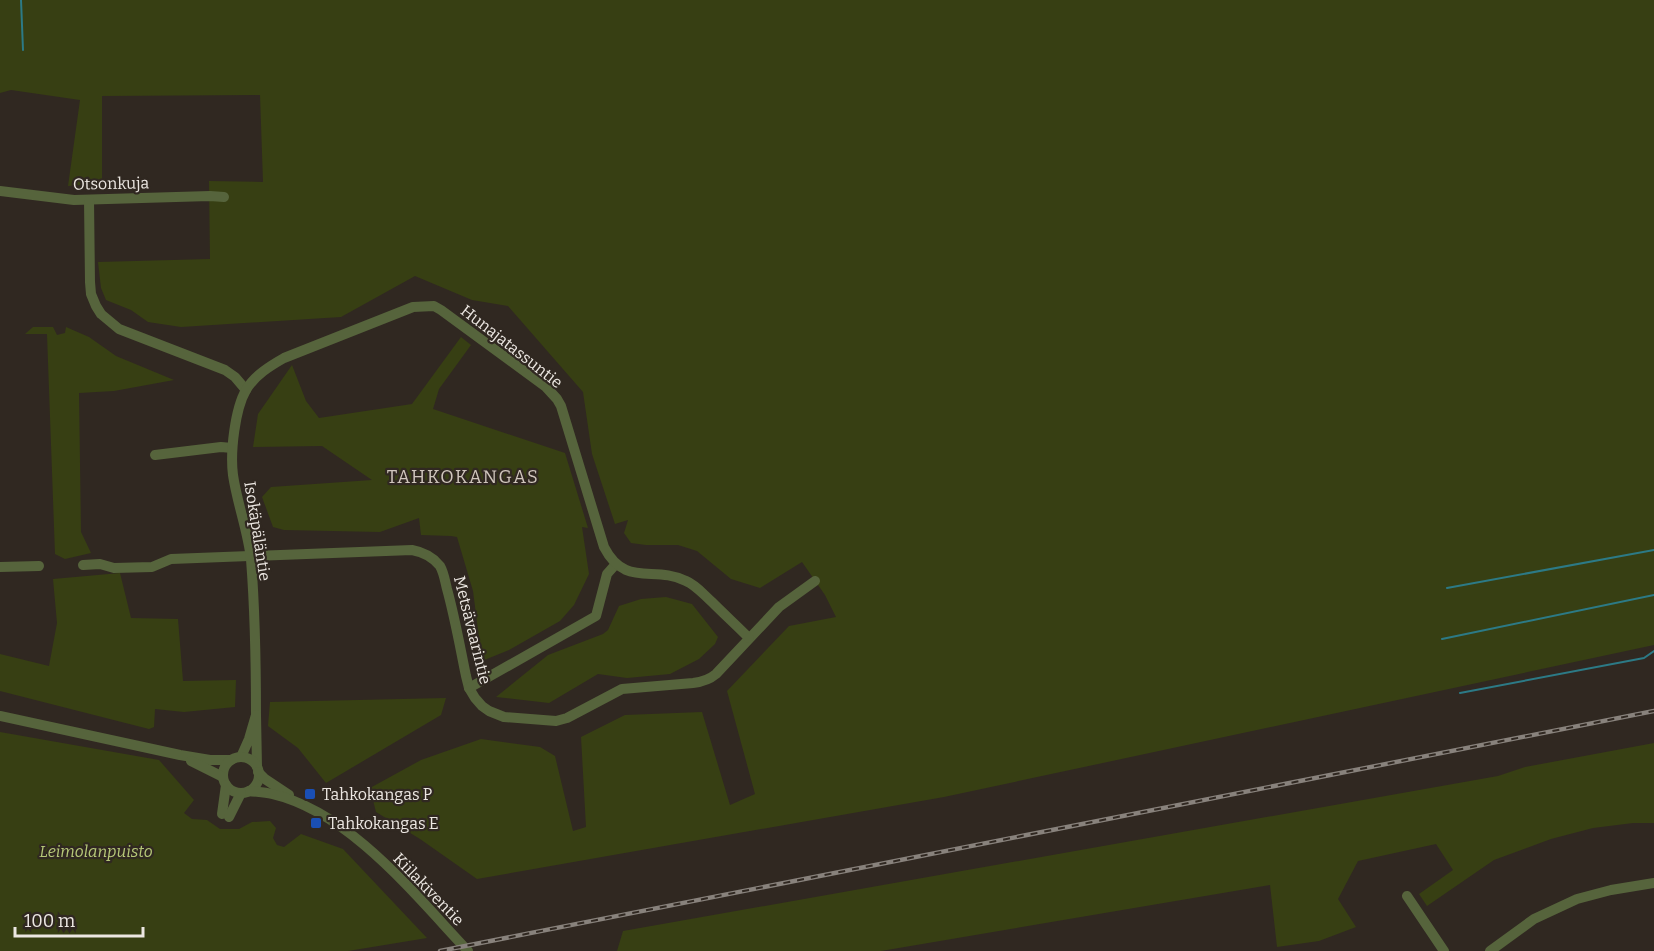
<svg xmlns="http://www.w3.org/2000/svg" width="1654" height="951" font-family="Bitter,serif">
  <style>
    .green { fill: #373f13 }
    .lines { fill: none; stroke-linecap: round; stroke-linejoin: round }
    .stream { stroke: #2c7a86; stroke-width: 2 }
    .minor { stroke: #56643c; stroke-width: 10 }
    .rail-casing { stroke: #88827c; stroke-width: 4.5 }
    .rail { stroke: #302821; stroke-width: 2; stroke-dasharray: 7; stroke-linecap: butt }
    .transit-dot { fill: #1a4fb4; stroke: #302821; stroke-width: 2 }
    .labels { text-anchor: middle; stroke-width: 4.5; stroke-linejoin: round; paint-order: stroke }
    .street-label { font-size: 16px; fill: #ece7e2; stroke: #302821 }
    .poi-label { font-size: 16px; fill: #ece7e2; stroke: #302821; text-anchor: start }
    .park-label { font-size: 16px; font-style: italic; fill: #b6c878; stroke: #302821 }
    .neighbourhood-label { font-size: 18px; letter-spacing: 1.5px; fill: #d0c6bd; stroke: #302821 }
  </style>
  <rect width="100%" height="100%" fill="#302821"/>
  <g class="green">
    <path d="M0 0H1654V645L944 797 477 879 420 839 376 812 370 788 421 760 481 739 540 747 555 756 573 831 586 827 581 737 625 715 702 712 730 805 755 794 727 691 789 626 836 617 825 595 802 562 760 588 731 579 697 551 678 545H646L631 543 624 533 628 520 615 524 592 454 583 392 508 306 472 300 415 276 341 317 181 327 148 322 131 310 106 300 101 288 98 262 210 259 209 181 263 182 260 95 102 96V183L68 186 80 100 11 90 0 93Z"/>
    <path d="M33 327H53L57 335 65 333 66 327 89 337 116 356 174 380 114 391 79 393 81 532 91 553 65 559 55 554 47 334H25Z"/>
    <path d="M461 337 471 345 439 389 433 409 565 453 588 528 582 527 589 574 574 605 560 621 509 650 482 661 473 591 457 537 451 536 421 535 419 518 380 532 284 530 273 527 262 497 271 487 372 480 322 446 253 447 258 414 292 365 306 401 319 418 412 404Z"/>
    <path d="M120 573 131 618 178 619 183 681 236 680 235 707 184 712 155 709 154 727 149 729 0 691V654L49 666 57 623 53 579Z"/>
    <path d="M666 597 692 604 718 637 715 644 699 659 670 674 627 678 598 674 549 703 496 697 548 655 603 634 608 630 619 606 641 599Z"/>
    <path d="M446 698 441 715 326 783 298 748 268 726 270 702Z"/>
    <path d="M0 732 159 760 194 800 184 813 192 819 207 820 220 829H239L252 822 270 821 276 828 273 838 277 845 284 847 301 834 343 849 427 938 348 951H0Z"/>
    <path d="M1654 743V823H1633L1593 828 1551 839 1494 860 1427 906 1419 894 1453 870 1436 844 1358 861 1338 899 1356 927 1319 941 1277 947 1270 885 881 951H617L623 931 1498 776 1525 767Z"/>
  </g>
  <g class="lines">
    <g class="stream">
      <path d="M21 0 23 50"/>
      <path d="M1447 588 1654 550"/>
      <path d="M1442 639 1654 595"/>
      <path d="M1460 693 1644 658 1654 651"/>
    </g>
    <g class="minor">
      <path d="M0 191 74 200 210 196 224 197"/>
      <path d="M89 200 90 282 91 294 96 306 101 314 119 329 225 370 235 377 246 390"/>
      <path d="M155 455 221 447 232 448"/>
      <path d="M83 565 100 564 114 568 152 567 171 559 412 550C423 552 433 557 440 566 444 573 445 581 447 589 455 618 460 647 466 676L469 688 475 698 482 706 489 711 504 717 556 721 567 718 622 689 693 683C702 682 709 680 716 674L779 607 815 581"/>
      <path d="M0 567 39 566"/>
      <path d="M469 688 596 616 607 574 615 565"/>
      <path d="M256 715C256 663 255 611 251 559 248 531 237 503 233 475 230 452 235 409 246 390 255 375 270 366 284 358L413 307 434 306 441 310 546 387 557 399 561 406 604 547C625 588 654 565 686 581 696 585 704 595 712 602 724 614 737 626 749 638"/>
      <path d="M0 716 180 755 210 760H231"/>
      <path d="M241 757 249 739 256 715 257 767"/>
      <circle cx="241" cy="775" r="18"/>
      <path d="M191 761 223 777"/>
      <path d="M258 772 265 779 289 795"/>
      <path d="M249 791C256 792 264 792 272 794 350 812 415 895 468 951"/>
      <path d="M222 814 226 785"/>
      <path d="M229 817 241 793"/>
      <path d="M1407 896 1444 951"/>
      <path d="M1490 951 1534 919 1577 899 1611 890 1654 883"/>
    </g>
    <g class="rail-casing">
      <path id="rail" d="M440 951 1654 711"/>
    </g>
    <use href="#rail" class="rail"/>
  </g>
  <g class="transit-dot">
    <rect x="304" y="788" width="12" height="12" rx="3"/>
    <rect x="310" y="817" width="12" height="12" rx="3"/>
  </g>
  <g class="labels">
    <g class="street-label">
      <text transform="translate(111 183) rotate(-1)" y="6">Otsonkuja</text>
      <text transform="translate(512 346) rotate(38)" y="6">Hunajatassuntie</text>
      <text transform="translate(258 531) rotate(81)" y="6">Isokäpäläntie</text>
      <text transform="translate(473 630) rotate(76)" y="6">Metsävaarintie</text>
      <text transform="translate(429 889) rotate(46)" y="6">Kiilakiventie</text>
    </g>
    <g class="poi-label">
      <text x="322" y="800">Tahkokangas P</text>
      <text x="328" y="829">Tahkokangas E</text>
    </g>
    <g class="park-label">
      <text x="96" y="857">Leimolanpuisto</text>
    </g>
    <g class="neighbourhood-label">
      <text x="463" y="483">TAHKOKANGAS</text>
    </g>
  </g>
  <path d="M15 927v9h128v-9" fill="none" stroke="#ece7e2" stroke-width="3"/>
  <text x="24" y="927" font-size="18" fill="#ece7e2" stroke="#302821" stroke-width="4.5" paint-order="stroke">100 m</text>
</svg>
